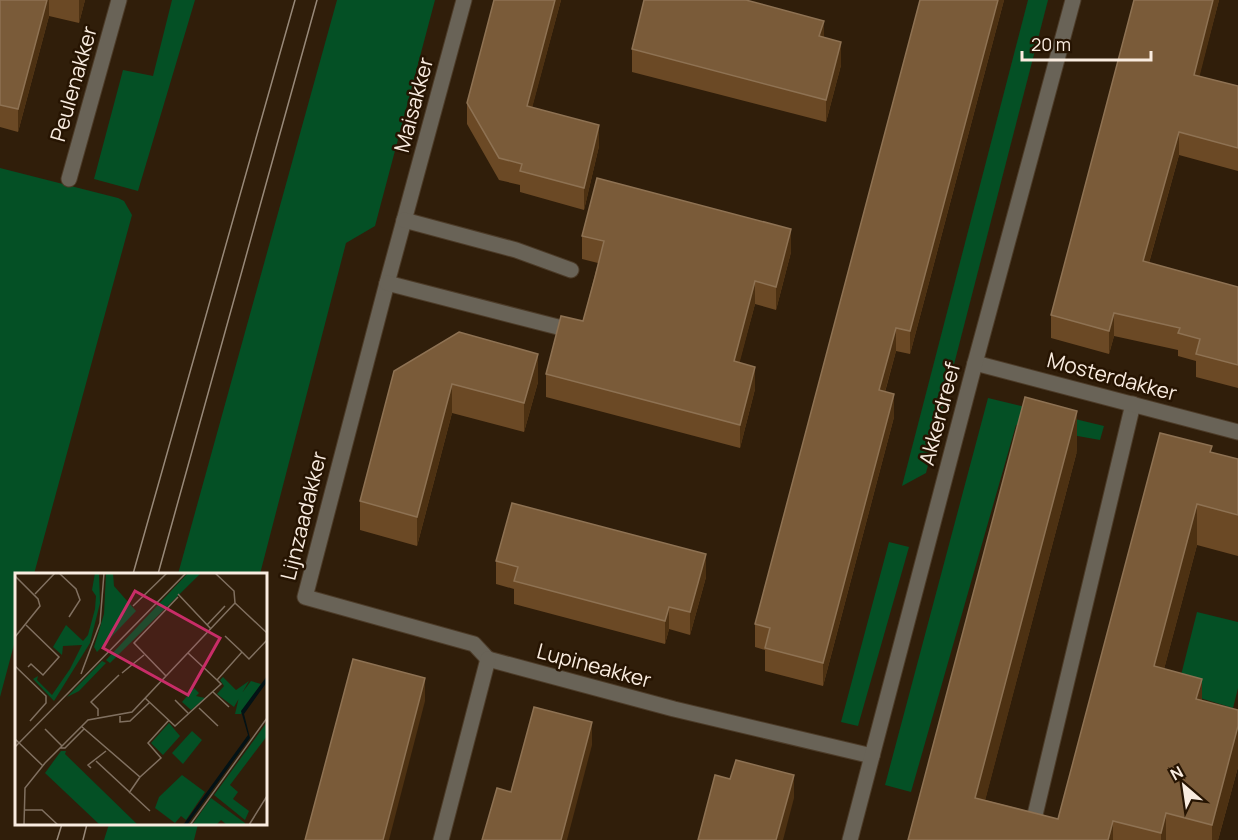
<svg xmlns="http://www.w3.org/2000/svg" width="1238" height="840" font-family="Manrope,sans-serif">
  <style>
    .green { fill: #045025 }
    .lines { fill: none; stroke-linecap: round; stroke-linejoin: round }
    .service-casing { stroke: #4c3b28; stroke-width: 17 }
    .minor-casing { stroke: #4c3b28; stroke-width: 17 }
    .tertiary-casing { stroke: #4c3b28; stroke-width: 17 }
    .service { stroke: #696357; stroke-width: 15 }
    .minor { stroke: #696357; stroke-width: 15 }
    .tertiary { stroke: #696357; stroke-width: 15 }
    .tram { stroke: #988979; stroke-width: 1.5 }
    .wall { fill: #6b4925 }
    .shaded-wall { fill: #4d3112 }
    .building { fill: #7a5b39; stroke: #8e7253; stroke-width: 1.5 }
    .labels { text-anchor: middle; stroke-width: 5; stroke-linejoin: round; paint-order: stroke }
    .street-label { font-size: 21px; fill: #f9ece0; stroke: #261402 }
    .inset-road { fill: none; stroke: #807060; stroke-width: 1.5 }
    .view { fill: #c82d68; fill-opacity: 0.15; stroke: #c82d68; stroke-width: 3 }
    .inset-edge { fill: none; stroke: #f9ece0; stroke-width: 3 }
  </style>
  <rect width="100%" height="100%" fill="#301e0a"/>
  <g class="green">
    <path d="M172 0H195L138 191 94 179 123 70 153 76Z"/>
    <path d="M337 0H435L375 226 346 243 260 574H178Z"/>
    <path d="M1028 0H1048L926 473 902 486Z"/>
    <path d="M0 168 118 198 124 201 132 215 34 574H16V637L0 697Z"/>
    <path d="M988 398 1104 426 1100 440 1016 425 911 792 885 785Z"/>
    <path d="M889 542 909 547 858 726 841 722Z"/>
    <path d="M1197 612 1238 622V688L1233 708 1177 691Z"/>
    <path d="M109 824H198L194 840H104Z"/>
  </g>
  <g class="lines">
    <g class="service-casing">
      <path id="service" d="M1029 840 1133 404"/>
    </g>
    <g class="minor-casing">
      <g id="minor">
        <path d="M464 0 387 283 305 597 474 644 488 659"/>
        <path d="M69 179 119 0"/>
        <path d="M404 220 516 250 571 270"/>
        <path d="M387 283 558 327"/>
        <path d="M975 363 1238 432"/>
        <path d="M488 659 674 709 872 756"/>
        <path d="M441 840 488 659"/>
      </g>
    </g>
    <g class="tertiary-casing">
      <path id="tertiary" d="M850 840 975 363 1073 0"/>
    </g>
    <use href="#service" class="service"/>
    <use href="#minor" class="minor"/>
    <use href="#tertiary" class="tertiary"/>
    <g class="tram">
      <path d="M133 574 295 0"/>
      <path d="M158 574 317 0"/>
      <path d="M57 840 62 824"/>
      <path d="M83 840 87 824"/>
    </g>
  </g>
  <g class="wall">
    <path d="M0 0H85L79 23 49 16 18 132 0 127Z"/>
    <path d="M494 0H561L532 107 599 146 584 210 520 192V185L499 180 467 124V103Z"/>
    <path d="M920 0H1004L910 354 896 351 885 392 894 417 823 686 765 671V650L755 647V624Z"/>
    <path d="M1134 0H1219L1199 76 1238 86V171L1179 155 1149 263 1238 287V388L1196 377V361L1178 356V350L1114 336 1109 354 1051 338V315Z"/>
    <path d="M824 37 841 65 826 122 632 72V49Z"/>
    <path d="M582 236 791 252 776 310 755 304 739 363 755 389 740 448 546 397V374L583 321 598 263 582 259Z"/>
    <path d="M394 371 538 382 524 432 452 413 417 546 360 530V501Z"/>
    <path d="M1077 451 985 800 1058 819 1212 453 1238 459V556L1197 545 1164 669 1202 701 1238 767 1218 840H908Z"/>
    <path d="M496 561 706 577 690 635 669 629 665 644 514 604V589L496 584Z"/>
  </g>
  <g class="shaded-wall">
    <path d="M47 0H49V16L18 132V109Z"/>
    <path d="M79 0H85L79 23Z"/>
    <path d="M555 0H561L527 127V106Z"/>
    <path d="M998 0H1004L910 354V331Z"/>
    <path d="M1213 0H1219L1194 98V75Z"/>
    <path d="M824 21V44L819 36Z"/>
    <path d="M841 42V65L826 122V100Z"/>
    <path d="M599 125V146L584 210V188Z"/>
    <path d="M1179 132V155L1143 284V261Z"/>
    <path d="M791 229V252L776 310V287Z"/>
    <path d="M755 281V304L734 384V361Z"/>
    <path d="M1114 313V336L1109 354V331Z"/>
    <path d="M896 328V351L879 413V390Z"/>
    <path d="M538 354V382L524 432V403Z"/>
    <path d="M755 367V389L740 448V425Z"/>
    <path d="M452 384V413L417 546V517Z"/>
    <path d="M894 394V417L823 686V663Z"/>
    <path d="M1077 411V451L975 839V798Z"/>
    <path d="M1197 504V545L1154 707V666Z"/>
    <path d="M706 554V577L690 635V612Z"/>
    <path d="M669 607V629L665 644V621Z"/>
    <path d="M425 678V701L389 840H383Z"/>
    <path d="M1202 679V720L1196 699Z"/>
    <path d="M592 722V745L567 840H561Z"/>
    <path d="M1238 726V767L1218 840H1212V825Z"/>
    <path d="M794 775V798L783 840H776Z"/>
    <path d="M1166 813V840H1161V833Z"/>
    <path d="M1113 821V840H1108Z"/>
  </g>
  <g class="building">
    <path d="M0 0H47L18 109 0 105Z"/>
    <path d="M494 0H555L527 106 599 125 584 188 520 171 522 164 499 158 467 103Z"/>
    <path d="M644 0H746L824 21 819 36 841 42 826 100 632 49Z"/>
    <path d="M920 0H998L910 331 896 328 879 390 894 394 823 663 765 648 770 628 755 624Z"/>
    <path d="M1134 0H1213L1194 75 1238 86V148L1179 132 1143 261 1238 287V365L1196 354 1200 339 1178 333 1180 328 1114 313 1109 331 1051 315Z"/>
    <path d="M597 178 791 229 776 287 755 281 734 361 755 367 740 425 546 374 561 316 583 321 595 277 604 241 582 236Z"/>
    <path d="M459 332 538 354 524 403 452 384 417 517 360 501 394 371Z"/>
    <path d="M1025 397 1077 411 975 798 1058 819 1160 433 1212 446 1210 452 1238 459V515L1197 504 1154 666 1202 679 1196 699 1238 710V726L1212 825 1166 813 1161 833 1113 821 1108 840H908Z"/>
    <path d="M512 503 706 554 690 612 669 607 665 621 514 581 518 567 496 561Z"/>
    <path d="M353 659 425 678 383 840H305Z"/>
    <path d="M534 707 592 722 561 840H482L497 788 511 792Z"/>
    <path d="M736 760 794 775 776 840H698L715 775 730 779Z"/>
  </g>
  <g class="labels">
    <g class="street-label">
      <text transform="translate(74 84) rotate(-74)" y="7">Peulenakker</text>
      <text transform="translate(414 105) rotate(-75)" y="7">Maisakker</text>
      <text transform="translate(1112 377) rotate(15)" y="7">Mosterdakker</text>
      <text transform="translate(940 414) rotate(-75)" y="7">Akkerdreef</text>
      <text transform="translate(304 516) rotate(-76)" y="7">Lijnzaadakker</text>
      <text transform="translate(594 666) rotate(15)" y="7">Lupineakker</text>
    </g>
  </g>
  <g transform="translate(15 573)">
    <rect width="252" height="252" fill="#301e0a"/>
    <path d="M80 0H84L85 30 75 70 39 128 18 106 23 103 22 107 37 122 55 96 67 72 48 73 47 82 38 74 51 52 68 68 73 62 80 36 81 23 77 17ZM91 0H98L99 13 121 38 82 79 79 74 89 41ZM173 0H186L95 90 91 87ZM87 88 91 90 64 118 52 124ZM208 104 221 117 234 108 219 134 202 121 209 113 205 107ZM236 108 246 111 226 141H220L224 124ZM179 115 184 120 181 123 190 125 176 137 167 129ZM252 149V163L215 212 223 219 218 226 234 238 230 247 199 222ZM154 150 165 163 148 182 136 170ZM177 158 187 167 168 191 157 180ZM46 178H51L50 181 123 252H85L30 200ZM167 202 190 219 171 247 166 243 160 250 140 235 144 224ZM196 225 230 250V252H212L206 247 201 252H177Z" fill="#045025"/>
    <path d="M252 103V109L229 141 235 165 172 252H168L233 162 226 138Z" fill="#031215"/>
    <path class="inset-road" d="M44 0 61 16 65 27 54 44M0 3 23 26 25 33 0 64M20 21 40 0M163 21 196 56M220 30 252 60M118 33 152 0M11 52 44 84 28 102 16 91 13 94M192 52 210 33M210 63 227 79M173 80 202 107M0 93 31 123V130L15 148M107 100 129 82M66 101 85 50 89 0M151 103 119 70 163 24M202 107 227 79 234 86 252 67M198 119 214 134M130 125 160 153 206 111 202 107M160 127 173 140M184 135 203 153M83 143V136L76 129 104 102M105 143V149L115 148 135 129M66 153 125 204 146 185 133 170 154 147M30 156 47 173M0 166 28 193M0 174 171 0M45 175H50L69 156M81 188 135 238M76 195 73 192 91 178M114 220 125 204M9 237H27L43 252M9 252 10 215 30 190 73 147 117 139 220 30 219 18 200 0M175 252 252 145M234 252 252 223"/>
    <path class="view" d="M120 18 205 65 173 122 88 75Z"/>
    <rect width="252" height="252" class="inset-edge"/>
  </g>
  <g transform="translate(1184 786) rotate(331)" stroke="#261402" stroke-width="4.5" paint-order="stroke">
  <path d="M0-4.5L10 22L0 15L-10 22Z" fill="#f9ece0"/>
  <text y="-9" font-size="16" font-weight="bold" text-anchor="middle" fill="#f9ece0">N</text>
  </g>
  <path d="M1022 51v9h129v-9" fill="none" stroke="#f9ece0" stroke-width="3"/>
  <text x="1031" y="51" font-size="18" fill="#f9ece0" stroke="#261402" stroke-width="4.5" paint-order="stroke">20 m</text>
</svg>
